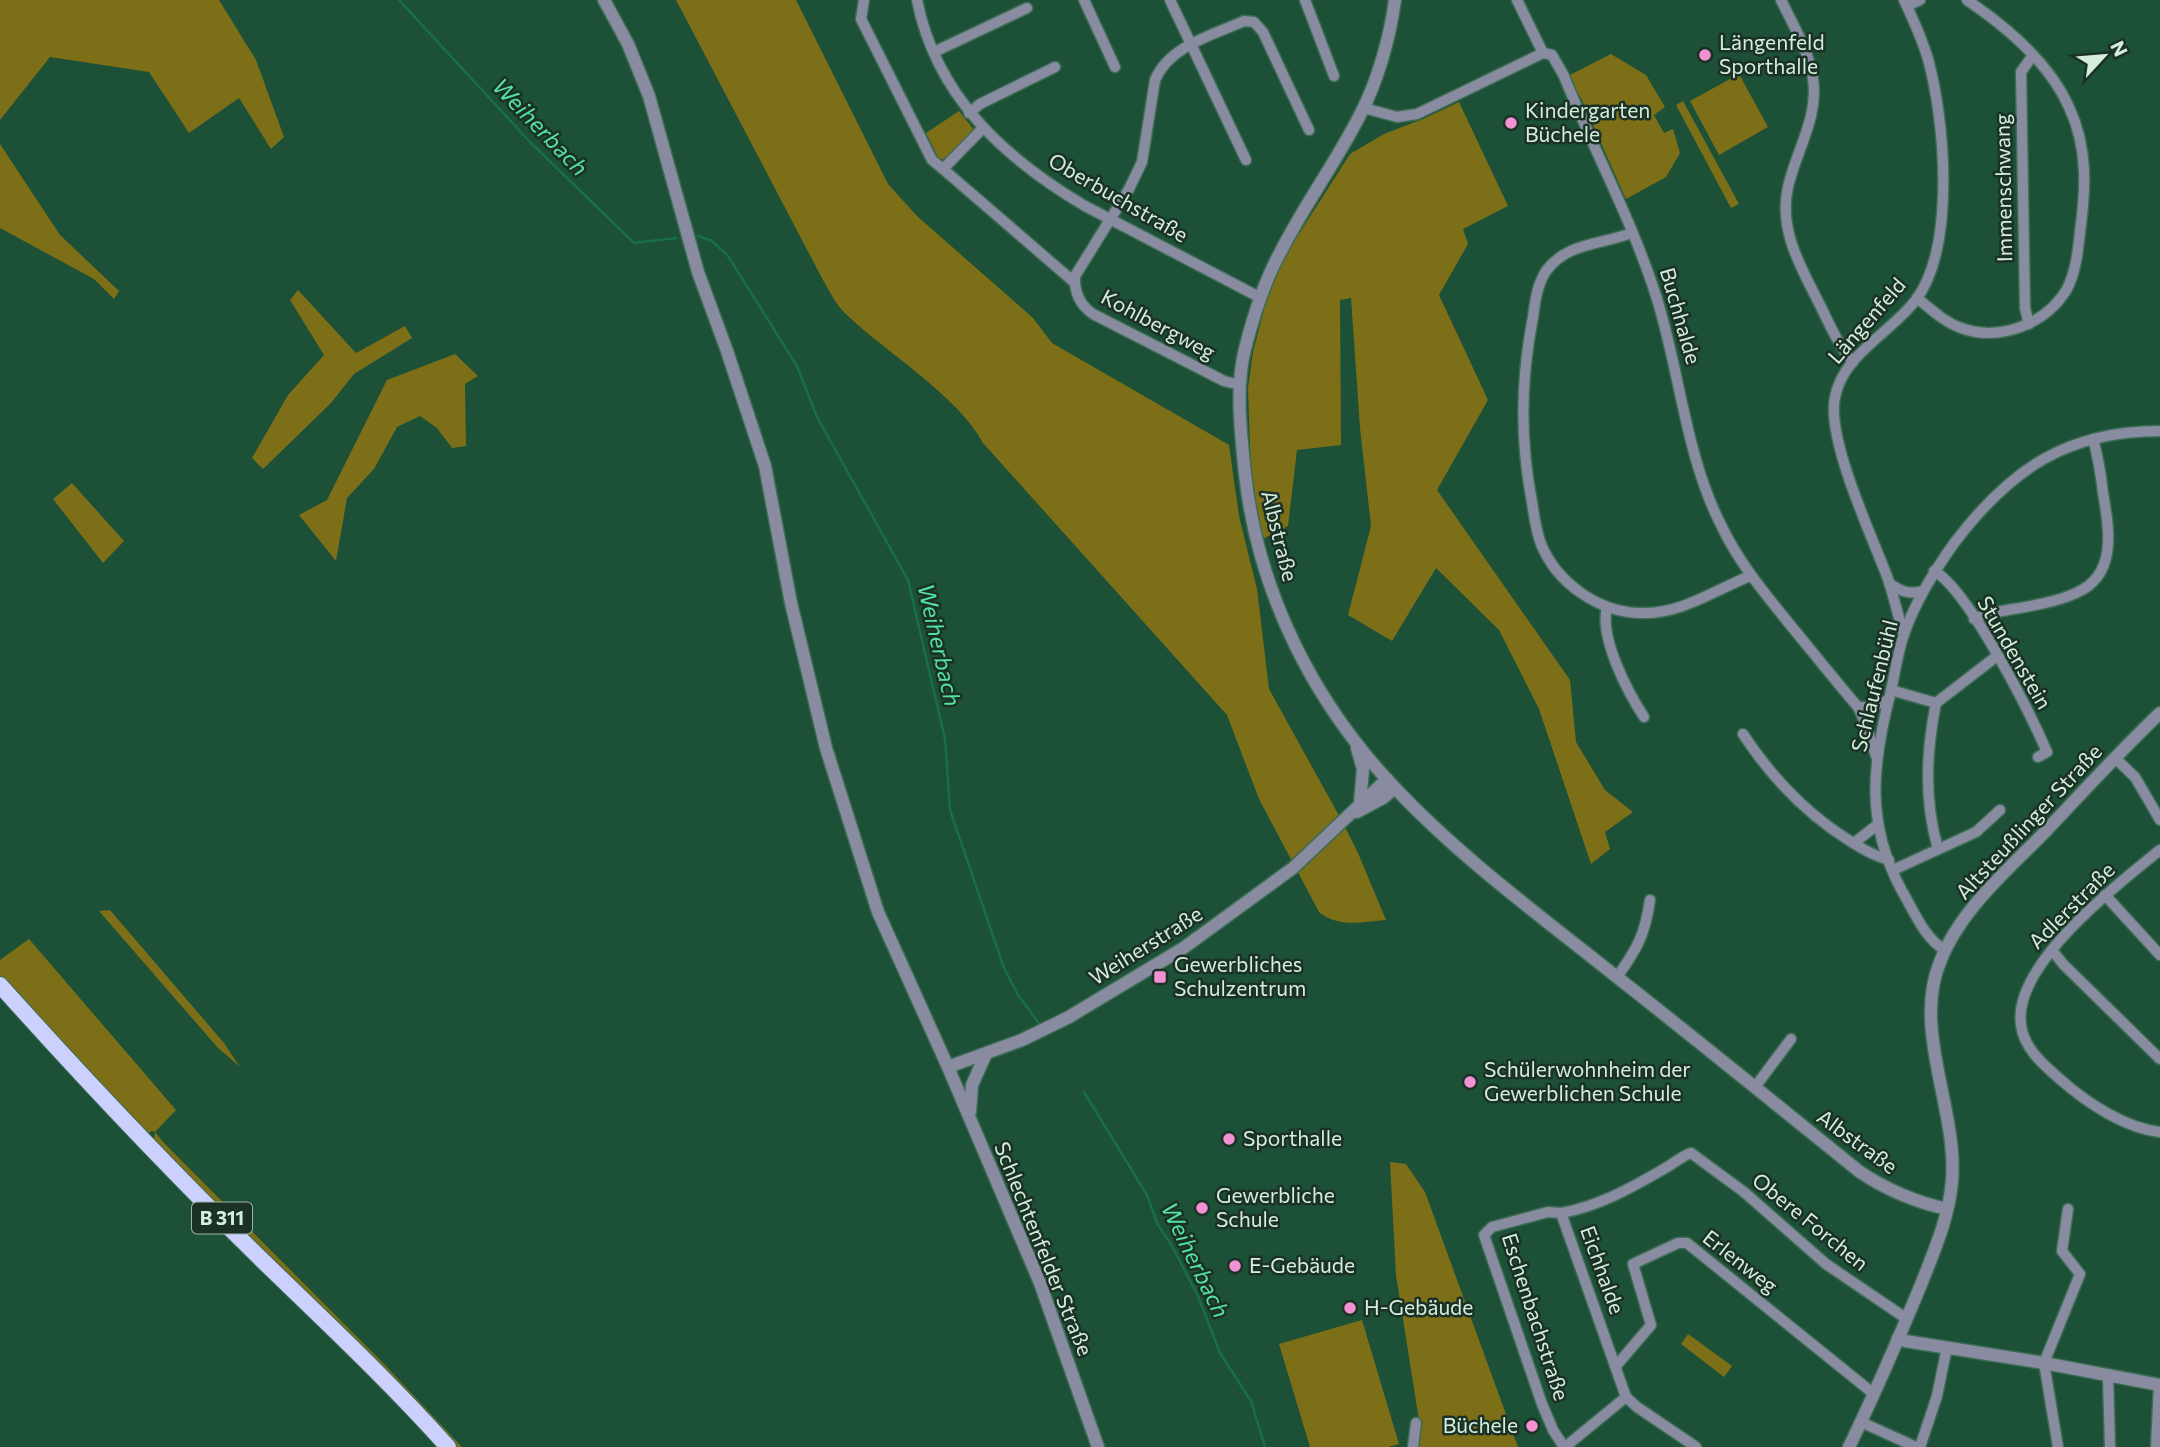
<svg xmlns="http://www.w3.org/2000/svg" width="2160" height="1447" font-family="Commissioner,sans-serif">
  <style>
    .green { fill: #7d6f18 }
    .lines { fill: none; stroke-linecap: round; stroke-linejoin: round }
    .stream { stroke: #186e49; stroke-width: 2.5 }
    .minor-casing { stroke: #3d6c55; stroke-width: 13 }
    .tertiary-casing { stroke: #3d6c55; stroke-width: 15 }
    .primary-casing { stroke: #3d6c55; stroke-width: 18 }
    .minor { stroke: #898ca1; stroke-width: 10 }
    .tertiary { stroke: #898ca1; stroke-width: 12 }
    .primary { stroke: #cbd1fc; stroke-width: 16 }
    .poi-dot { fill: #f391d5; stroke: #1b3125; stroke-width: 2.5 }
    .labels { text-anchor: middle; stroke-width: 5; stroke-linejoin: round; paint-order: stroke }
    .shield { fill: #1b3125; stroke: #9cb5a6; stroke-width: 2 }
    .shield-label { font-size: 19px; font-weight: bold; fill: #d4eede }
    .poi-label { font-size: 21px; fill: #d4eede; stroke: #1b3125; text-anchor: start }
    .street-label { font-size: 21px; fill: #d4eede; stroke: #1b3125 }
    .water-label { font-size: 23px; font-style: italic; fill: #53e3a0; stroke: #1b3125 }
  </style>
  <rect width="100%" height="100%" fill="#1c5037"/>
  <g class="green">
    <path d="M0 0H219L256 60 284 137 271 149 239 98 189 133 149 72 50 57 0 120Z"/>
    <path d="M676 0H796L888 184 917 216 1033 318 1052 343 1229 445 1239 516 1257 589 1269 689 1342 821 1358 853 1386 920C1361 922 1339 928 1319 912L1259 799 1227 715 983 443C958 396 887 353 848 316 837 307 830 292 823 280Z"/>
    <path d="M1611 54 1646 75 1665 107 1654 115 1664 133 1673 129 1680 153 1666 177 1626 199 1582 100 1568 76Z"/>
    <path d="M1739 74 1768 127 1719 155 1690 101Z"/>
    <path d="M1683 101 1739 204 1731 208 1676 105Z"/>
    <path d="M1459 102 1508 206 1463 229 1468 244 1439 295 1488 400 1437 490 1570 680 1576 742 1605 790 1633 812 1605 832 1610 849 1591 864 1539 709 1499 630 1436 568 1392 641 1348 615 1371 526 1360 428 1351 298 1340 300 1341 445 1297 450 1288 526 1261 540 1251 477 1248 388 1253 352 1266 302 1284 257 1350 154 1384 134 1423 119Z"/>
    <path d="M959 111 974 130 946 159H939L926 133Z"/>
    <path d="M0 144 60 235 119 291 114 299 94 279 0 228Z"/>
    <path d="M298 290 356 353 405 326 412 338 354 374 331 403 263 469 252 458 288 395 324 355 290 300Z"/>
    <path d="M455 354 478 376 465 384 466 446 452 448 437 428 420 416 397 427 374 469 347 498 336 561 299 515 327 500 387 380Z"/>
    <path d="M72 483 124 541 103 563 53 499Z"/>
    <path d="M110 910 224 1043 240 1067 218 1048 99 911Z"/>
    <path d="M29 939 176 1110 155 1132 164 1143 383 1363 462 1447H455L323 1309 154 1142 155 1132 152 1131 147 1134 0 977V960Z"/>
    <path d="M1390 1162 1406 1164 1425 1192 1518 1447H1416L1419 1420 1396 1275Z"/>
    <path d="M1362 1320 1399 1444 1388 1447H1310L1279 1344Z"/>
    <path d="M1688 1334 1732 1366 1724 1377 1681 1344Z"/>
  </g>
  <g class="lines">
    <g class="stream">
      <path d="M399 0 530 142 634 243 676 238"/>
      <path d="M698 236 712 241 728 256 797 366 817 417 908 580 945 739 950 810 1004 968 1018 995 1038 1022"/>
      <path d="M1084 1092 1147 1195 1158 1225 1172 1246 1198 1296 1220 1353 1251 1401 1265 1447"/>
    </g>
    <g class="minor-casing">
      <g id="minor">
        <path d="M864 0 861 19 932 160 943 169 983 128"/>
        <path d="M917 0C936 96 1004 158 1085 206L1261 298"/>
        <path d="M1084 0 1115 67"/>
        <path d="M1170 0 1246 160"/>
        <path d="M1305 0 1334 76"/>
        <path d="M1517 0 1543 53"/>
        <path d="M1781 0C1793 25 1809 51 1813 79 1819 117 1796 151 1788 187 1778 231 1802 269 1821 307 1830 326 1839 346 1853 362"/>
        <path d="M1907 6 1920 0"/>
        <path d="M934 52 1027 8"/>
        <path d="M1364 108 1397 117 1417 114 1543 53 1552 55 1564 76C1593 149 1632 220 1656 296 1680 371 1685 454 1721 525 1738 561 1762 590 1787 621 1811 650 1834 679 1858 707L1864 720 1876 756"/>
        <path d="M969 113 980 104 1055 67"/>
        <path d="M943 169 1074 282"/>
        <path d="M1631 233C1602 245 1567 242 1546 271 1537 285 1535 302 1533 317 1521 378 1520 441 1532 502 1534 516 1536 531 1541 544 1557 583 1598 612 1640 613 1680 615 1715 590 1750 576"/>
        <path d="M1917 298C1931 309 1944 322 1961 328 2000 342 2046 324 2067 289 2076 271 2078 251 2080 232 2086 188 2088 148 2069 107 2049 62 2007 27 1967 0"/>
        <path d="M2029 324 2025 308 2021 72 2033 55"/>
        <path d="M1240 385 1224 381 1093 314C1080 305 1074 292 1075 276L1129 189 1142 162 1155 80C1169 46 1213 35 1244 21L1254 22 1263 32 1309 130"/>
        <path d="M1934 571C1968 589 2030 713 2047 752L2038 757"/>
        <path d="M1889 583C1900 591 1909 595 1923 591"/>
        <path d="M1607 607C1599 637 1627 691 1644 717"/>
        <path d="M1974 619 1986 614C2014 608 2050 605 2076 593 2118 575 2109 529 2103 493 2101 475 2098 457 2093 439"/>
        <path d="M1904 635C1898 616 1894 597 1888 579 1872 536 1826 439 1835 397 1843 355 1890 333 1915 301 1956 248 1945 121 1928 59 1922 39 1913 19 1904 0"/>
        <path d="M1891 690 1936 703"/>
        <path d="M1858 707H1871L1888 700"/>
        <path d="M1743 734C1772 778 1805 813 1850 841 1863 849 1874 856 1889 860"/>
        <path d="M2115 758 2135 777 2160 820"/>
        <path d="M1854 843 1877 825"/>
        <path d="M1938 849C1924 800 1926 753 1936 703L1997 656"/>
        <path d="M2160 850C2118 884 2012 965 2021 1025 2024 1049 2044 1065 2061 1080 2087 1103 2125 1128 2160 1132"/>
        <path d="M1893 870 1976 832 2000 810"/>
        <path d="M2105 895 2160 955"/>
        <path d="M1945 950C1924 938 1914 911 1902 891 1865 823 1872 763 1891 691 1895 672 1898 652 1904 634 1916 600 1934 571 1955 542 2010 470 2066 431 2160 431"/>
        <path d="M2052 950 2063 964 2160 1059"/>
        <path d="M1617 977C1637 949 1645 935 1650 900"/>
        <path d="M1755 1087 1791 1039"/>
        <path d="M1561 1213 1548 1212 1492 1227 1484 1235 1542 1404 1553 1430 1564 1447"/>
        <path d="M1616 1366 1651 1325 1633 1264 1678 1243H1687L1874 1394"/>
        <path d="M2108 1377 2110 1447"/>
        <path d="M1861 1422 1916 1447"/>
        <path d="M1413 1447 1416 1423"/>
        <path d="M1565 1447 1626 1397"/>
        <path d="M1696 1447 1637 1407 1626 1397 1561 1213C1597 1207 1631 1188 1662 1170 1672 1165 1680 1157 1691 1153L1744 1192 1826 1264 1907 1319"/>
        <path d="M1920 1447 1937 1396 1947 1347"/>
        <path d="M2058 1447 2044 1363 2080 1274 2062 1251 2068 1209"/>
        <path d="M2156 1447 2159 1385"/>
      </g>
    </g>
    <g class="tertiary-casing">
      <g id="tertiary">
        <path d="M604 0 628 44 649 96 698 272 727 351 765 466 791 603 826 748 878 912 948 1067 1040 1283 1098 1447"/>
        <path d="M1395 0C1390 37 1378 80 1361 113 1337 161 1304 205 1280 253 1264 282 1253 317 1245 349 1235 389 1241 434 1245 474 1258 592 1313 702 1395 788 1460 857 1539 915 1613 974 1696 1039 1778 1106 1860 1172 1887 1190 1915 1202 1947 1209"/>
        <path d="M1357 748 1363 769 1360 803"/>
        <path d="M1357 812 1383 798 1395 788"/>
        <path d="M948 1067 1022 1040 1069 1017 1182 949 1293 868 1387 779"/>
        <path d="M970 1112 972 1085 985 1056"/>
        <path d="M1898 1338 1905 1341 2044 1363 2160 1385"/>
        <path d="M1849 1447C1875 1393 1899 1338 1922 1282 1935 1249 1949 1217 1952 1181 1958 1110 1912 1030 1940 962 1959 912 2005 872 2042 835 2081 794 2119 752 2160 713"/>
      </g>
    </g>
    <g class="primary-casing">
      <path id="primary" d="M0 985C85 1080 173 1173 264 1262 327 1323 390 1382 448 1447"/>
    </g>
    <use href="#minor" class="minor"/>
    <use href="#tertiary" class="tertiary"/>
    <use href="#primary" class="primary"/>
  </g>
  <g class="poi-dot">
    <circle cx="1705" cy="55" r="7"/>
    <circle cx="1511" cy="123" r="7"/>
    <rect x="1153" y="970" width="14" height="14" rx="3.5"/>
    <circle cx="1470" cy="1082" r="7"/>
    <circle cx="1229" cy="1139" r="7"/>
    <circle cx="1202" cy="1208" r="7"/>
    <circle cx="1235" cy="1266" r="7"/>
    <circle cx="1350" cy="1308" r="7"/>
    <circle cx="1532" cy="1426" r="7"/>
  </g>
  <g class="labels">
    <rect class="shield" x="192" y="1202.5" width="60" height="31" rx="5"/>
    <g class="shield-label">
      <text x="222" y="1225">B 311</text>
    </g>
    <g class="poi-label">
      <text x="1719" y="50">Längenfeld<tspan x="1719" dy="24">Sporthalle</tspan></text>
      <text x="1525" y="118">Kindergarten<tspan x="1525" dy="24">Büchele</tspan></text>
      <text x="1174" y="972">Gewerbliches<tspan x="1174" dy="24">Schulzentrum</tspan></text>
      <text x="1484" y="1077">Schülerwohnheim der<tspan x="1484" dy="24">Gewerblichen Schule</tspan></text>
      <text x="1243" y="1146">Sporthalle</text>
      <text x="1216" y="1203">Gewerbliche<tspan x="1216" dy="24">Schule</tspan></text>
      <text x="1249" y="1273">E-Gebäude</text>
      <text x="1364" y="1315">H-Gebäude</text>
      <text x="1518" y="1433" text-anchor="end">Büchele</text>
    </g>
    <g class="street-label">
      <text transform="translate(2004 188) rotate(-91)" y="7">Immenschwang</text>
      <text transform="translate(1118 198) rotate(30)" y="7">Oberbuchstraße</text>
      <text transform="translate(1680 316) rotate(74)" y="7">Buchhalde</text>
      <text transform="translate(1867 321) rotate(-49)" y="7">Längenfeld</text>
      <text transform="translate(1158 325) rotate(28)" y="7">Kohlbergweg</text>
      <text transform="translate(1279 536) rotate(76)" y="7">Albstraße</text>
      <text transform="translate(2014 653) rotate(60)" y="7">Stundenstein</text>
      <text transform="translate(1875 686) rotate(-76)" y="7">Schlaufenbühl</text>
      <text transform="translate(2029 822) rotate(-47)" y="7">Altsteußlinger Straße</text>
      <text transform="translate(2072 906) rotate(-45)" y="7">Adlerstraße</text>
      <text transform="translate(1146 946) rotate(-32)" y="7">Weiherstraße</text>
      <text transform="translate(1857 1142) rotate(36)" y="7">Albstraße</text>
      <text transform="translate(1810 1222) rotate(39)" y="7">Obere Forchen</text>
      <text transform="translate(1043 1249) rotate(68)" y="7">Schlechtenfelder Straße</text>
      <text transform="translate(1740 1262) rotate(38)" y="7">Erlenweg</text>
      <text transform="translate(1602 1270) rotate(70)" y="7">Eichhalde</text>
      <text transform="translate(1535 1317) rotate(72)" y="7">Eschenbachstraße</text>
    </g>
    <g class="water-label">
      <text transform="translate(540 127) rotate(46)" y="8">Weiherbach</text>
      <text transform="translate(939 645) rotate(77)" y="8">Weiherbach</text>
      <text transform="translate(1195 1260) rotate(64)" y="8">Weiherbach</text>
    </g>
  </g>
  <g transform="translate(2104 56) rotate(64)" stroke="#1b3125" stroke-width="5" paint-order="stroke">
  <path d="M0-5L12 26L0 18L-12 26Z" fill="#d4eede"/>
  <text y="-10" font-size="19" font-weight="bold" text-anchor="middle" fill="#d4eede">N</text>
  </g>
</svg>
